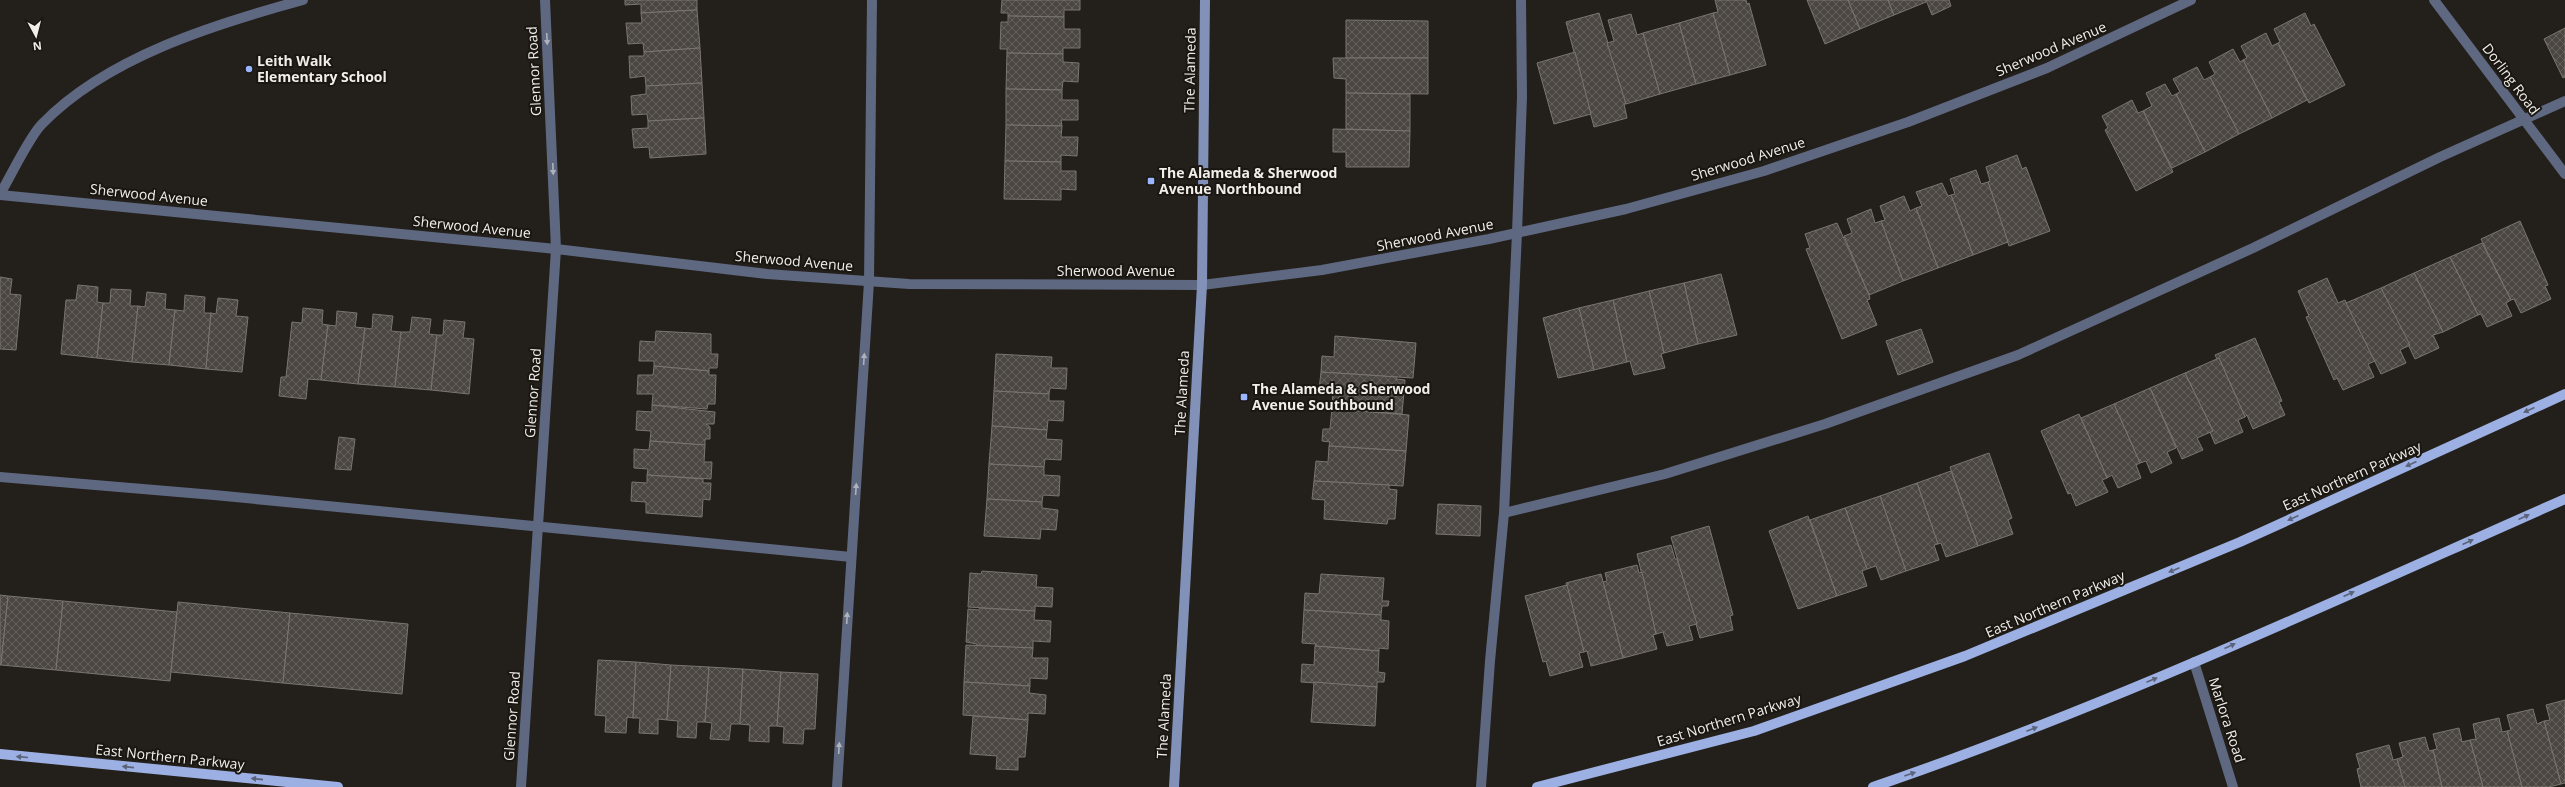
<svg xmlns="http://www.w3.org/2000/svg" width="2565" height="787" font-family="'Open Sans',sans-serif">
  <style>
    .building { fill: url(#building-cross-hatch); stroke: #7a756f }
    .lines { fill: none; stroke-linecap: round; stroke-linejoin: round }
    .lane { stroke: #5e6880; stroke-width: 10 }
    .street { stroke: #5e6880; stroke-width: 10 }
    .secondary { stroke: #8191b7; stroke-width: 10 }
    .primary { stroke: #9cb0e3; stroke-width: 10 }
    .oneway { fill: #afb2ba }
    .oneway2 { fill: #5b637a }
    .poi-dot { fill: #99b5fd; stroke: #1a1611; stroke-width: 1.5 }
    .labels { text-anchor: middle; stroke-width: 4; stroke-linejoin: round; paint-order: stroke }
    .street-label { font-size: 14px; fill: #f1eeea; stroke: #1a1611 }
    .poi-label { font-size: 14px; font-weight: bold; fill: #f1eeea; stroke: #1a1611; text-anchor: start }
  </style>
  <defs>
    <pattern id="building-cross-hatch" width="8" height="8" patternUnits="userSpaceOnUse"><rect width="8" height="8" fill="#4b4641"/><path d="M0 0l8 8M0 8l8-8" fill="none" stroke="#65615d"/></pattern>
  </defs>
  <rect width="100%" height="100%" fill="#231f1a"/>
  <g class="building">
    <path d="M625 0H697V10L641 13V4L625 5Z"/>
    <path d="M1002 0H1080V10H1064V17L1008 16V13H1001Z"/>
    <path d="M1715 0H1746L1747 4 1749 3 1766 65 1730 75 1713 13 1718 12Z"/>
    <path d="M1807 0H1848L1860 29 1825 44Z"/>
    <path d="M1848 0H1888L1894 15 1860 29Z"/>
    <path d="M1888 0H1926V2L1894 15Z"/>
    <path d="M1926 0H1949L1951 6 1932 15Z"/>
    <path d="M697 10 700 48 644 52 643 43 628 44 626 23H642L641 13Z"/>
    <path d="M1599 13 1626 104H1624L1627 118 1594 127 1566 22Z"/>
    <path d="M1713 13 1730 75 1696 84 1679 23Z"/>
    <path d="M2305 13 2311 26 2314 24 2345 85 2309 103 2278 43 2280 42 2274 29Z"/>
    <path d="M1631 14 1637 35 1643 33 1660 94 1626 104 1607 43 1614 41 1608 20Z"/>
    <path d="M1008 16 1064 17V29H1080V48H1063V54L1007 53V49H1000L1001 22H1008Z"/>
    <path d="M1346 20 1428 21V58H1346Z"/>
    <path d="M1679 23 1696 84 1660 94 1643 33Z"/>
    <path d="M2565 28V77L2563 78 2544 39Z"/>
    <path d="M2266 33 2272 46 2278 43 2307 100 2272 118 2243 60 2247 58 2241 46Z"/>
    <path d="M700 48 702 83 646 86 645 76 630 78 629 56H644V52Z"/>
    <path d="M2233 49 2240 62 2243 60 2272 118 2239 134 2210 77 2215 74 2209 62Z"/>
    <path d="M1575 52 1591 114 1554 124 1537 63Z"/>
    <path d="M1007 53 1063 54V62L1079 63 1078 82 1063 81 1062 90 1006 89Z"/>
    <path d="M1333 58H1428V94L1346 93V79L1334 78Z"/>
    <path d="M2197 67 2204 80 2210 77 2239 134 2205 152 2176 94 2180 92 2173 79Z"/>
    <path d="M702 83 704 118 648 121 647 114 632 115 631 96 646 94V86Z"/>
    <path d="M2165 84 2172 96 2176 94 2205 152 2172 168 2143 111 2152 106 2146 93Z"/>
    <path d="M1006 89 1062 90V100H1078V120H1061L1062 126 1006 125Z"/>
    <path d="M1346 93 1410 94V131L1346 129Z"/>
    <path d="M2132 100 2138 113 2143 111 2173 172 2136 191 2105 130 2108 128 2102 116Z"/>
    <path d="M704 118 706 154 650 158 649 147 634 148 632 129 648 128V121Z"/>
    <path d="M1006 125 1062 126 1061 137H1078L1077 156 1061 155V162L1005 161Z"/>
    <path d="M1333 129 1410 131 1409 167H1346V152H1333Z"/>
    <path d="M2017 155 2022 169 2026 167 2050 231 2009 246 1988 182 1990 181 1986 167Z"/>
    <path d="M1005 161 1061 162V171H1076V190L1061 189V200L1004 199Z"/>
    <path d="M1976 170 1981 184 1988 182 2008 242 1973 255 1951 195 1955 194 1950 179Z"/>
    <path d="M1942 183 1948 196 1951 195 1973 255 1938 268 1916 208 1922 206 1916 192Z"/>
    <path d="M1904 196 1910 211 1916 208 1938 268 1903 281 1881 221 1885 220 1880 206Z"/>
    <path d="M1871 209 1875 223 1881 221 1903 281 1869 295 1844 236 1852 233 1847 219Z"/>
    <path d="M2520 221 2548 285 2545 286 2551 299 2521 313 2514 299 2511 300 2481 239Z"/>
    <path d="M1837 223 1869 295 1870 299 1867 300 1877 325 1842 339 1806 249 1810 248 1805 234Z"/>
    <path d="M2482 243 2511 300 2506 303 2512 316 2487 327 2481 314 2478 315 2450 257Z"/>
    <path d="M2450 257 2478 315 2443 332 2414 273Z"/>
    <path d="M2414 273 2443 332 2433 335 2439 348 2415 359 2381 288Z"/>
    <path d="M1721 274 1737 335 1698 344 1684 283Z"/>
    <path d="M0 277 12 279 10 294 21 295 16 350 0 349Z"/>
    <path d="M2327 278 2338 303 2345 300 2375 361 2368 364 2374 377 2343 390 2337 378 2334 380 2306 317 2309 316 2298 291Z"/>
    <path d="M1684 283 1698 344 1664 353 1649 291Z"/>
    <path d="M78 285 98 287 97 302 103 303 97 358 61 354 66 300H76Z"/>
    <path d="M2381 288 2410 345 2400 350 2406 363 2381 374 2346 303Z"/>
    <path d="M111 289 131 290 130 306H138L132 362 97 358 103 303H110Z"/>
    <path d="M1649 291 1664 353 1661 354 1665 368 1634 375 1630 361 1627 362 1613 300Z"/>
    <path d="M147 292 166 294 165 309 175 310 169 365 132 362 138 306 145 307Z"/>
    <path d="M185 295 205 297 204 313H211L206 369 169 365 175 310 184 311Z"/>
    <path d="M218 298 238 300 236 316 248 317 242 372 206 369 211 313 216 314Z"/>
    <path d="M1613 300 1627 362 1594 370 1579 308Z"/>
    <path d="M303 308 323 310 322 324 328 325 321 380 308 379 306 399 279 396 281 377H286L292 322 302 323Z"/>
    <path d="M1579 308 1594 370 1558 378 1543 318Z"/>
    <path d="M337 311 357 313 355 327 365 328 358 384 321 380 328 325 336 326Z"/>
    <path d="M373 314 393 316 391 331 401 332 395 387 358 384 365 328 372 329Z"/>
    <path d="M412 317 431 319 429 334 437 335 431 390 395 387 401 332H410Z"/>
    <path d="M444 320 465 322 463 338 474 339 469 394 431 390 437 335H443Z"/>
    <path d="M1921 329 1933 362 1898 375 1886 341Z"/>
    <path d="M656 331 711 334V354H718L717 368H709V371L654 366V361H639L640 341 655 342Z"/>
    <path d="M1335 336 1416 343 1413 378 1321 372 1322 356 1334 357Z"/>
    <path d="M2255 338 2282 401 2279 402 2285 415 2253 429 2247 415 2245 417 2219 358 2217 359 2215 355Z"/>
    <path d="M996 354 1052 357 1051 368H1067L1066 389 1050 388 1049 394 994 391Z"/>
    <path d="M2219 358 2245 417 2238 420 2243 432 2215 444 2210 432 2213 431 2185 373Z"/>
    <path d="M654 366 709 371V375H716L715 404H708L707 409 652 405 653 394H637L638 375H653Z"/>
    <path d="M1321 372 1397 377 1396 379 1405 380 1402 414 1332 409 1333 391 1319 390Z"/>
    <path d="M2185 373 2213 431 2197 438 2203 450 2182 459 2150 388Z"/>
    <path d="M2150 388 2176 448 2167 452 2172 463 2151 473 2146 461 2140 463 2114 404Z"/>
    <path d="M994 391 1049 394V401H1064L1063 421 1048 420 1047 430 992 426Z"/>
    <path d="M2114 404 2140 463 2136 465 2141 478 2118 488 2112 475 2107 478 2081 418Z"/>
    <path d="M652 405 715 412 714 424H706L710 427V439H705V445L650 441 651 431 636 430 637 411 652 412Z"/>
    <path d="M1332 409 1409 415 1406 451 1329 446 1330 442 1322 441 1323 429H1330Z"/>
    <path d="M2079 414 2107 478 2102 480 2108 492 2076 506 2071 493 2068 494 2041 431Z"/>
    <path d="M992 426 1047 430 1046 439 1062 440 1061 460 1045 459 1044 467 989 464Z"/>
    <path d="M339 437 355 439 351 470 335 469Z"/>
    <path d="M650 441 705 445 704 462H712L711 479 647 475 648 469 634 468V449L649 450Z"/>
    <path d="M1329 446 1406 451 1403 486 1314 481 1316 461 1328 462Z"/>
    <path d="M1989 453 2012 518 2008 520 2013 534 1978 546 1950 467Z"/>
    <path d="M989 464 1044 467V475L1060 476 1059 496 1043 495 1042 502 987 499Z"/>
    <path d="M1951 471 1978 546 1946 557 1941 543 1938 544 1917 483Z"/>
    <path d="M647 475 703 479V483H711L710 500 703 499 702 517 646 513V502L631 501 632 482 647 483Z"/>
    <path d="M1314 481 1389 485V489L1397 490 1395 519H1388L1387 524 1324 519 1325 500 1312 499Z"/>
    <path d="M1917 483 1938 544 1934 545 1939 560 1906 571 1880 496Z"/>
    <path d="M1880 496 1906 571 1881 580 1876 566 1867 569 1845 508Z"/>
    <path d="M987 499 1042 502V508L1058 510 1056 530 1041 529 1040 539 984 536Z"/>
    <path d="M1438 504 1481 506 1480 536 1436 534Z"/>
    <path d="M1845 508 1867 569 1862 571 1867 586 1837 596 1810 520Z"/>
    <path d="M1808 516 1837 596 1798 609 1769 531Z"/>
    <path d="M1709 526 1733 615 1730 616 1733 630 1700 638 1671 537Z"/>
    <path d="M1671 545 1675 559H1677L1697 624 1689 626 1693 640 1667 646 1663 632 1656 634 1637 554Z"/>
    <path d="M1637 565 1639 573 1642 572 1656 634 1653 635 1657 649 1623 658 1603 582 1607 581 1605 573Z"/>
    <path d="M982 571 1037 575 1036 587 1053 588 1052 607 1035 606V611L968 607 970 573 981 574Z"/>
    <path d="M1321 574 1384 578 1382 601H1389L1388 606H1382L1381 615 1304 610 1305 593 1319 594Z"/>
    <path d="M1601 574 1623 658 1591 666 1587 651 1584 652 1566 583Z"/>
    <path d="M1567 585 1584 652 1579 653 1583 667 1550 676 1546 661 1543 662 1525 596Z"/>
    <path d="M0 595 8 596 1 665H0Z"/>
    <path d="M8 596 63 601 56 670 1 665Z"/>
    <path d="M63 601 177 612 170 681 56 670Z"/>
    <path d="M178 602 290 613 283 683 171 672Z"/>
    <path d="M980 608 1035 611 1034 620 1051 621 1050 642 1033 641V648L977 646V644L966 642 968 609 979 610Z"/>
    <path d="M1304 610 1381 615V620L1389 621 1388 649 1379 648V651L1315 646 1316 644 1302 643Z"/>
    <path d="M290 613 408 624 402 694 283 683Z"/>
    <path d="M966 645 1033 648 1032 658H1048L1047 679 1030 678V686L964 682Z"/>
    <path d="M1315 646 1379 651 1378 672 1385 673 1384 682H1377V687L1301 682 1302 664 1314 665Z"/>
    <path d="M598 660 636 662 633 718 627 717 626 733 605 732 606 716 595 715Z"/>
    <path d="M636 662 671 665 667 720 658 719V734L639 733 640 718H633Z"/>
    <path d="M671 665 709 667 705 722H697L696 738 677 737 678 721 667 720Z"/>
    <path d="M709 667 743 669 740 724H731L729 740 710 739 712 723 705 722Z"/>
    <path d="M743 669 781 672 777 726H769V742L749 741 750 725 740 724Z"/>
    <path d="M781 672 818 674 815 729H804L803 744 783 743 784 727 777 726Z"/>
    <path d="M964 682 1030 686 1029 693 1046 695 1045 714 1028 713V720L963 715Z"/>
    <path d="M1314 682 1377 687 1375 726 1311 722Z"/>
    <path d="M2565 700V783L2561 784 2544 721 2550 720 2546 705Z"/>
    <path d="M2533 709 2537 724 2544 721 2561 784 2549 787H2522L2507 731 2511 730 2507 715Z"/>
    <path d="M973 716 1028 720 1025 757H1018V770L996 769 997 756 970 754Z"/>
    <path d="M2499 718 2502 732 2507 731 2522 787H2483L2470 740 2476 739 2473 724Z"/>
    <path d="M2459 728 2462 742 2470 740 2483 787H2442L2433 750 2437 749 2433 734Z"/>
    <path d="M2425 737 2429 751 2433 750 2442 787H2405L2397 759 2403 757 2399 743Z"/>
    <path d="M2389 745 2393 760 2397 759 2405 787H2361L2357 769 2360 768 2356 754Z"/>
  </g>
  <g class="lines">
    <g class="lane">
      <path d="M0 194C11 176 29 137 42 124 107 57 215 24 303 0"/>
      <path d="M0 477 214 495 851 557"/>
      <path d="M1504 513 1665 474 1825 424 2018 355 2253 248 2440 157 2565 101"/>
      <path d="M837 787 869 282 872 0"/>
      <path d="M1481 787 1490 661 1504 513 1517 233 1522 97 1521 0"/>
    </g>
    <g class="street">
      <path d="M2434 0 2565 174"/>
      <path d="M0 195 556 249 767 274 909 284 1202 285 1322 270 1489 239 1626 209 1764 171 1908 122 2047 68 2191 0"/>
      <path d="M2194 662 2233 787"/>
      <path d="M521 787 556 249 545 0"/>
    </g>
    <path class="secondary" d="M1174 787 1202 285 1205 0"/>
    <g class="primary">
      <path d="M0 754 338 787"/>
      <path d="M1537 787 1754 731 1965 656 2240 542 2565 394"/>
      <path d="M1873 787C2110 706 2336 600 2565 499"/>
    </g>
  </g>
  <defs><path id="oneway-solid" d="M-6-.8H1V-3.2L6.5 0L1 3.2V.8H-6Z"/></defs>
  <g class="oneway">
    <use href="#oneway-solid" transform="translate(547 39) rotate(87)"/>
    <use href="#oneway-solid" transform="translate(553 169) rotate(88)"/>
    <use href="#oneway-solid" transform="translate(864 359) rotate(-86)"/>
    <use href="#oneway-solid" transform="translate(856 489) rotate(-86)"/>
    <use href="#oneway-solid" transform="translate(847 618) rotate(-87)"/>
    <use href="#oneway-solid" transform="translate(839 748) rotate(-87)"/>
  </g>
  <g class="oneway2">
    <use href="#oneway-solid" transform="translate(2529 410) rotate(156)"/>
    <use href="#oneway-solid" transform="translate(2411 464) rotate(156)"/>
    <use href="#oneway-solid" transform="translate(2524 517) rotate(-24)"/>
    <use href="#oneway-solid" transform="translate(2293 518) rotate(156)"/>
    <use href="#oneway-solid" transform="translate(2468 542) rotate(-24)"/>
    <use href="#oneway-solid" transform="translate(2174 570) rotate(157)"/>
    <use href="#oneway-solid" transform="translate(2349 594) rotate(-24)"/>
    <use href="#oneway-solid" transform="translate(2230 646) rotate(-24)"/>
    <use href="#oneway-solid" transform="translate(2152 680) rotate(-23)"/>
    <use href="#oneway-solid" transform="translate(2032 729) rotate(-21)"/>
    <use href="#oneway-solid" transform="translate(22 757) rotate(-175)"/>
    <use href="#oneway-solid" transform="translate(128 767) rotate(-174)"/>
    <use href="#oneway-solid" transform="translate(1910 774) rotate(-19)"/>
    <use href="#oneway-solid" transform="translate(257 779) rotate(-174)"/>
  </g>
  <g class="poi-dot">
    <circle cx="249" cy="69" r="4"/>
    <rect x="1147" y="177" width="8" height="8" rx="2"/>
    <rect x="1240" y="393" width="8" height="8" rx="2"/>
  </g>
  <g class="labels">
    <g class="street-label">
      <text transform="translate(2051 49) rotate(-23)" y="5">Sherwood Avenue</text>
      <text transform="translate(1190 70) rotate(-89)" y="5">The Alameda</text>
      <text transform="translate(534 71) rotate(-93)" y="5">Glennor Road</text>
      <text transform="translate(2511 79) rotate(53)" y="5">Dorling Road</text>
      <text transform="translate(1748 159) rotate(-17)" y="5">Sherwood Avenue</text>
      <text transform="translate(149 195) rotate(6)" y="5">Sherwood Avenue</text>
      <text transform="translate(472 227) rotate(6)" y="5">Sherwood Avenue</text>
      <text transform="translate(1435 235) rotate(-11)" y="5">Sherwood Avenue</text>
      <text transform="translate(794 261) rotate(5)" y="5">Sherwood Avenue</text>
      <text x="1116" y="276">Sherwood Avenue</text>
      <text transform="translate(533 393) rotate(-86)" y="5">Glennor Road</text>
      <text transform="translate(1182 393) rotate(-87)" y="5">The Alameda</text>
      <text transform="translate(2352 476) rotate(-24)" y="5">East Northern Parkway</text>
      <text transform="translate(2055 604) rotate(-23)" y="5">East Northern Parkway</text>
      <text transform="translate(512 716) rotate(-86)" y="5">Glennor Road</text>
      <text transform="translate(1164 716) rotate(-87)" y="5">The Alameda</text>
      <text transform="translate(1729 720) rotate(-17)" y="5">East Northern Parkway</text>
      <text transform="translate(2227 720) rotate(72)" y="5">Marlora Road</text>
      <text transform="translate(170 757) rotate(6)" y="5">East Northern Parkway</text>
    </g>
    <g class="poi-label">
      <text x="257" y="66">Leith Walk<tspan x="257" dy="16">Elementary School</tspan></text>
      <text x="1159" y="178">The Alameda &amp; Sherwood<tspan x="1159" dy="16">Avenue Northbound</tspan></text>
      <text x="1252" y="394">The Alameda &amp; Sherwood<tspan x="1252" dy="16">Avenue Southbound</tspan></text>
    </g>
  </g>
  <g transform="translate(36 36) rotate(173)" stroke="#1a1611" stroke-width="3" paint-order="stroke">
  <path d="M0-3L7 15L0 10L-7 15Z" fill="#f1eeea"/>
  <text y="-6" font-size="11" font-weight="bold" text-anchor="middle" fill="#f1eeea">N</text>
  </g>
</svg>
